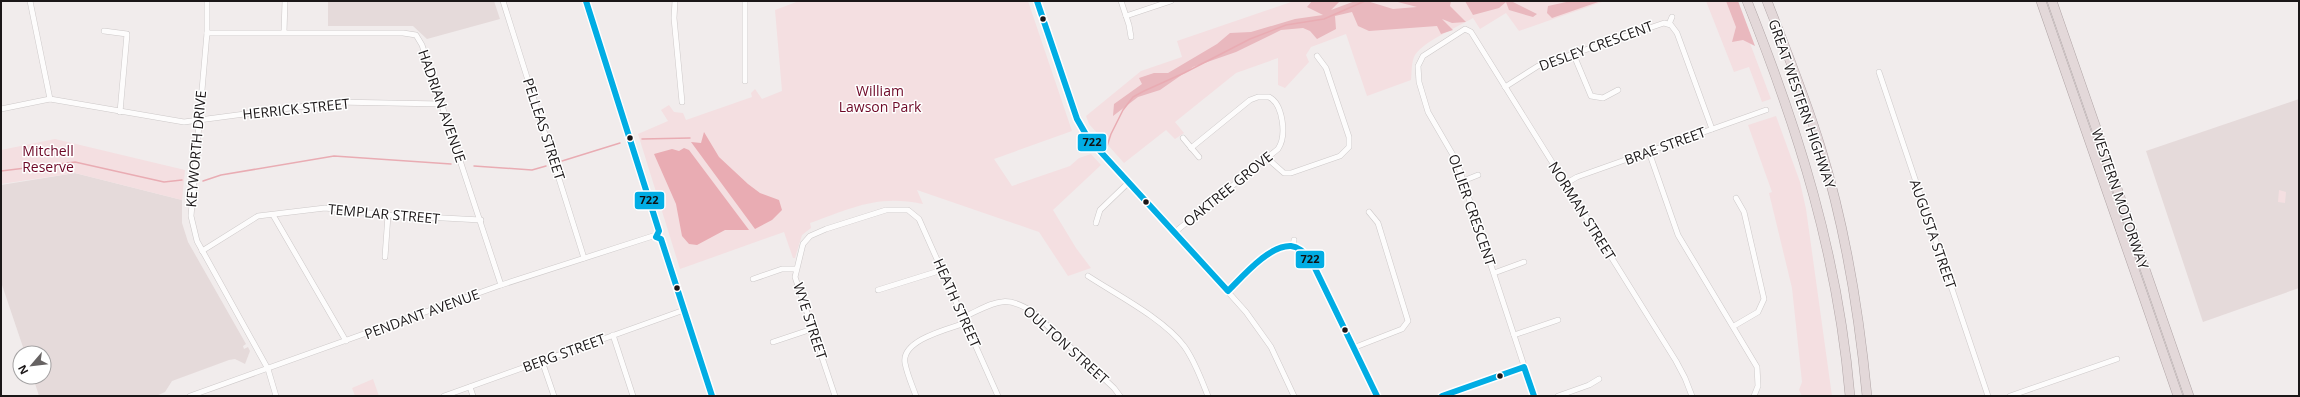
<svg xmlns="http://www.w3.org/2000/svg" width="2300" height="397" font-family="'Open Sans',sans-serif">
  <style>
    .built { fill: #e5dada }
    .green { fill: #f4dfe1 }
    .forest { fill: #e9b8be }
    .water { fill: #e9acb3 }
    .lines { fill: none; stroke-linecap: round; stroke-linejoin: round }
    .stream { stroke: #e9acb3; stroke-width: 1.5 }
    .street-casing { stroke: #cdc9c9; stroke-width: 6 }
    .secondary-casing { stroke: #cdc9c9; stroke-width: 8 }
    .highway-casing { stroke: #b0a5a6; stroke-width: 10 }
    .street { stroke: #fdfcfc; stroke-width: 5 }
    .secondary { stroke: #f4f2f2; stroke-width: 7 }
    .highway { stroke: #e3d8d9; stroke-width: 9 }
    .bus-1-casing { stroke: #fff; stroke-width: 9 }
    .bus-1 { stroke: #01ade4; stroke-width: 6 }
    .bus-dot { fill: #1b1718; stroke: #fff; stroke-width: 1.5 }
    .labels { text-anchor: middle; stroke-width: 3; stroke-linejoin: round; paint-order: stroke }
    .street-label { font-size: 14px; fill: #1b1718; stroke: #fff }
    .park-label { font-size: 14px; fill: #6d0726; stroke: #fff }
    .line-badge { stroke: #fff; stroke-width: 1.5 }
    .pale-badge-label { font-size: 11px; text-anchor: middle; font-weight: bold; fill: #111 }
  </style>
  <rect width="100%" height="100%" fill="#f1ecec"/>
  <g class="built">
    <path d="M328 1H494L500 19 427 39 413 26H328Z"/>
    <path d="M2299 99V288L2203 322 2146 151Z"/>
    <path d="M75 173 182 200V223L188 242 246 344 243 346 244 349 248 347 250 351 245 364 235 359 229 360 172 381 165 392 156 396H39L33 377H44V353H25L1 282V185Z"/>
  </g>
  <g class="green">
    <path d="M799 1H1028L1072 131 994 159 1012 186 1070 166 1079 158 1091 154 1101 165 1053 210 1076 248 1091 268 1068 276 1039 232 917 190 923 204C877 194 852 208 810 223L811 228 802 235 795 258H793L784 232 680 269 638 134 668 121 661 110 669 105 674 112 683 113 686 120 752 97 751 93 755 89 762 99 782 91 775 10Z"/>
    <path d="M1294 1H1605L1519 31 1506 13 1480 29 1473 18C1458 27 1424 41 1415 55 1411 62 1412 72 1411 80L1367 96 1346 34 1311 47 1306 55 1309 62 1285 88 1278 85V58L1236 73 1175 122 1184 133 1175 139 1166 130 1124 163 1089 124 1086 116 1141 71 1182 57 1177 41Z"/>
    <path d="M1706 1H1734L1771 99 1762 102 1749 67 1734 72Z"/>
    <path d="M1776 116 1800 182 1806 209 1832 396H1802L1799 390 1802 382 1792 288 1769 193 1772 192 1748 125Z"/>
    <path d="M55 139 185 170 182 200 75 173 1 184V150Z"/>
    <path d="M2279 190 2286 192 2285 203 2278 202Z"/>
    <path d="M373 379 379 396H355L352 388Z"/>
  </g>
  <g class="forest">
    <path d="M1312 1H1340L1331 10 1355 1H1367L1393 9 1417 7 1394 1H1451L1450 6 1466 22 1452 23 1442 19 1453 30 1441 34 1437 26 1369 31 1358 26 1352 12 1335 16 1336 29 1317 39 1310 31 1303 28 1281 30 1236 52 1193 67 1160 90 1138 97 1113 116 1114 104 1142 84 1139 78 1154 73H1168L1217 44 1230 33 1251 32 1295 19 1323 15 1307 7Z"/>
    <path d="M1465 1H1511L1537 14 1533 17 1509 10 1506 2 1499 8 1473 15Z"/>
    <path d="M1571 1H1601L1552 18 1547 13 1548 6Z"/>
    <path d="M1726 1H1738L1755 46 1743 40 1732 42 1736 27Z"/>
  </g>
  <g class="water">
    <path d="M704 132 719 157 748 184 760 193 779 200 782 210 772 220 755 229 691 142 701 143Z"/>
    <path d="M684 148 689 150 749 230H725L697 245 689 244 682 236 676 204 654 154 672 149 679 151Z"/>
  </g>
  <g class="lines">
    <g class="stream">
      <path d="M642 139 690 138"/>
      <path d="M1107 146 1111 134 1123 110 1133 97 1144 91 1184 73 1250 39 1286 25 1324 19 1365 1"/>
      <path d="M562 161 620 143"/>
      <path d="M474 166 532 170 546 166"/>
      <path d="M1 171 75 162 164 182 182 180"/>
      <path d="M203 181 221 175 334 156 451 164"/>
    </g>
    <g class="street-casing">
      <g id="street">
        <path d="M30 1 50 99"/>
        <path d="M207 1V33L191 216 197 241 268 369 276 396"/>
        <path d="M503 1 584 258"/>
        <path d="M675 1 674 18 682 102"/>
        <path d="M1037 1 1082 129 1246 312 1271 347 1294 396"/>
        <path d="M1121 1 1129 25 1131 37"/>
        <path d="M1126 16 1171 1"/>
        <path d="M1669 24 1672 17"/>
        <path d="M104 31 127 34 120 112"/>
        <path d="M284 32 285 1"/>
        <path d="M207 33H403L416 35 422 45 501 285"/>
        <path d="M1573 53 1591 96 1603 98 1618 90"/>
        <path d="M1879 72 1988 396"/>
        <path d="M745 81V1"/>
        <path d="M1505 87 1538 66 1664 23 1671 25 1677 33 1712 129"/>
        <path d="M1 109 50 99 184 122 336 102 442 104"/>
        <path d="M1183 138 1199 157"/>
        <path d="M1649 152 1678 235 1757 367 1758 386 1754 396"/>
        <path d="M1267 158 1284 173H1291L1340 156 1349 147V137L1326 68 1317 56"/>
        <path d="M1463 181 1478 175"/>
        <path d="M1565 184 1577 177 1766 110"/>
        <path d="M273 215 346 341"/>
        <path d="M1096 223 1100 210 1129 182"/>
        <path d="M1175 232 1278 149C1287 136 1283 104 1269 97H1258L1250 100 1191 148"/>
        <path d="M1293 246 1294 240"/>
        <path d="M202 251 258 216 325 208 388 215 481 220"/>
        <path d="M385 257 388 215"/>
        <path d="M1494 273 1524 262"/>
        <path d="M1088 276C1117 295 1164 319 1184 346 1195 361 1201 379 1208 396"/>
        <path d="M753 279 782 269H796"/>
        <path d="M878 290 942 270"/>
        <path d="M1228 291C1247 274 1288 221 1311 260L1377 396"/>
        <path d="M964 317C993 304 1004 292 1034 313L1114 388 1120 396"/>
        <path d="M1734 326 1758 312 1764 299 1744 212 1736 198"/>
        <path d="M613 335 633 396"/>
        <path d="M1514 335 1558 320"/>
        <path d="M773 342 812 329"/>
        <path d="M1353 348 1402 329 1408 321 1378 223 1369 212"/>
        <path d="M542 361 554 396"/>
        <path d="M470 387 473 396"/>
        <path d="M190 396 501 285 656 235"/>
        <path d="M444 396 684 310"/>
        <path d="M835 396 795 277 803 244 810 236 826 229 886 210H908L919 219 998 396"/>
        <path d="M916 396C912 385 907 374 905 363 901 340 948 329 965 323"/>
        <path d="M1442 396 1524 367"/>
        <path d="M1534 396 1457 162 1428 112 1419 82 1418 66 1423 56 1465 29 1471 32 1676 361 1685 378 1692 396"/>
        <path d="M1558 396 1589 385 1599 379"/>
        <path d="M2010 396 2117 359"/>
      </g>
    </g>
    <g class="secondary-casing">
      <g id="secondary">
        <path d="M586 1 659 231"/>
        <path d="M661 239 712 396"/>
      </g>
    </g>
    <g class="highway-casing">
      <g id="highway">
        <path d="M1747 1C1799 131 1838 256 1850 396"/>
        <path d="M1767 1C1786 50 1806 99 1821 149 1846 230 1859 312 1867 396"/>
        <path d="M2041 1 2178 396"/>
        <path d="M2052 1 2189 396"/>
      </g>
    </g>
    <use href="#street" class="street"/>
    <use href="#secondary" class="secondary"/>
    <use href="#highway" class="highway"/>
    <g class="bus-1-casing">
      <g id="bus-1">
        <path d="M586 1 659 231 656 237 661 239 712 396"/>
        <path d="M1037 1 1077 119 1088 138 1228 291C1242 277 1269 245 1291 246 1300 247 1305 254 1311 260L1377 396"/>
        <path d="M1442 396 1524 367 1534 396"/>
      </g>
    </g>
    <use href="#bus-1" class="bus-1"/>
  </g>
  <g class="bus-dot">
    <circle cx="1043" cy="19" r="3.5"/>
    <circle cx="630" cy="138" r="3.5"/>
    <circle cx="1146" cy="202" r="3.5"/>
    <circle cx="677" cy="288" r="3.5"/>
    <circle cx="1345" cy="330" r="3.5"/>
    <circle cx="1500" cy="376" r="3.5"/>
  </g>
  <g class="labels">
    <g class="street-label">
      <text transform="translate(1596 46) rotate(-20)" y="5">DESLEY CRESCENT</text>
      <text transform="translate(1802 104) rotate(71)" y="5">GREAT WESTERN HIGHWAY</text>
      <text transform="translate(442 106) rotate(71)" y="5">HADRIAN AVENUE</text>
      <text transform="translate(296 109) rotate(-6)" y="5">HERRICK STREET</text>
      <text transform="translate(544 129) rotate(72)" y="5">PELLEAS STREET</text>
      <text transform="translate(1665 146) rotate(-20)" y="5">BRAE STREET</text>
      <text transform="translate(196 149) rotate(-85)" y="5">KEYWORTH DRIVE</text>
      <text transform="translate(1228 189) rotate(-39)" y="5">OAKTREE GROVE</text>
      <text transform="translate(2120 199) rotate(71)" y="5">WESTERN MOTORWAY</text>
      <text transform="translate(1472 210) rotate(71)" y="5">OLLIER CRESCENT</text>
      <text transform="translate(1582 211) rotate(58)" y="5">NORMAN STREET</text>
      <text transform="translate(384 214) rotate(5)" y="5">TEMPLAR STREET</text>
      <text transform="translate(1933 234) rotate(71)" y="5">AUGUSTA STREET</text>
      <text transform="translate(957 303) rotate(66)" y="5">HEATH STREET</text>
      <text transform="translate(422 314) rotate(-20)" y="5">PENDANT AVENUE</text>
      <text transform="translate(810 321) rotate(72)" y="5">WYE STREET</text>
      <text transform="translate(1066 345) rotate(42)" y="5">OULTON STREET</text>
      <text transform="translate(564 353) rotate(-20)" y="5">BERG STREET</text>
    </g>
    <g class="park-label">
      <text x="880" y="96">William<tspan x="880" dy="16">Lawson Park</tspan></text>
      <text x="48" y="156">Mitchell<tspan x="48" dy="16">Reserve</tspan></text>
    </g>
  </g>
  <g class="line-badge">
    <rect x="1077" y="133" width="30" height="19" rx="4" fill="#01ade4"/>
    <rect x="634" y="191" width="31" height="19" rx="4" fill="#01ade4"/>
    <rect x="1295" y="250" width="30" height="19" rx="4" fill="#01ade4"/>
  </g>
  <g class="pale-badge-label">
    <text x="1092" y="146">722</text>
    <text x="649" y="204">722</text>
    <text x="1310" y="263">722</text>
  </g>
  <rect width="2300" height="397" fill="none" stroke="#1b1718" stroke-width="4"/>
  <g transform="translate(32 365) rotate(242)"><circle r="19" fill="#ffffff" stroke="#a4a2a3"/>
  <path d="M0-3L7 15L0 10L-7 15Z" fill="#666262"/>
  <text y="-6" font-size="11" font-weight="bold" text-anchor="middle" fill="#1b1718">N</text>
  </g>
</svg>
